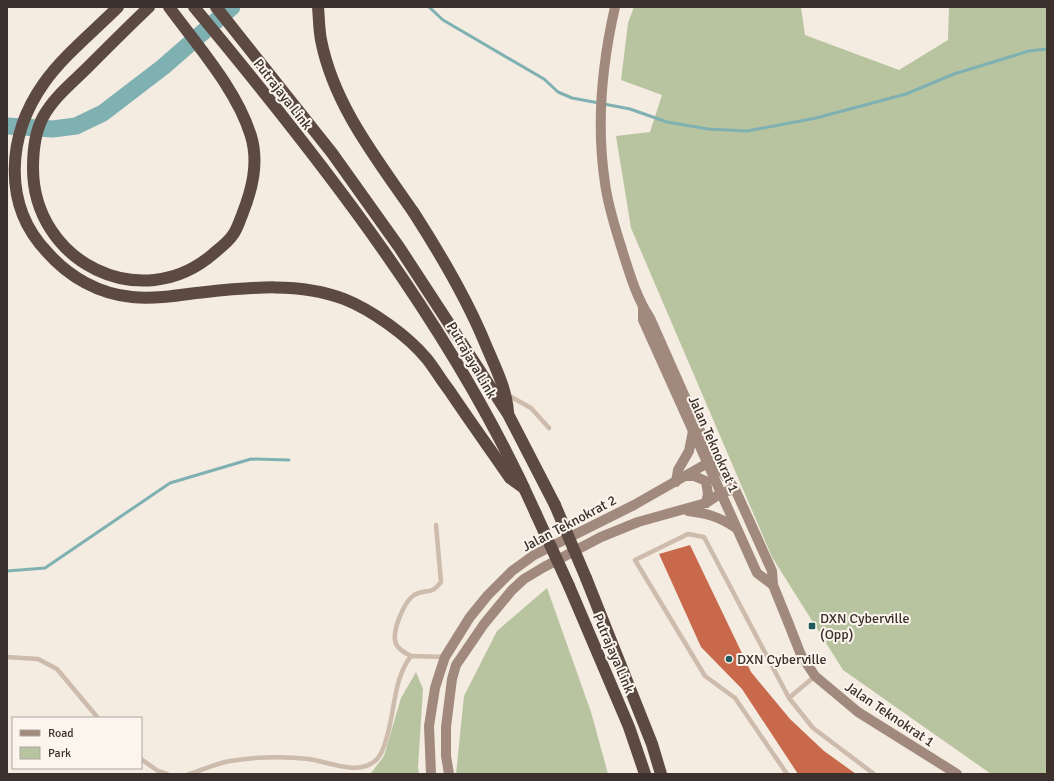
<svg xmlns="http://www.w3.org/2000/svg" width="1054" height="781" font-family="Signika,sans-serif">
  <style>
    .green { fill: #b8c4a0 }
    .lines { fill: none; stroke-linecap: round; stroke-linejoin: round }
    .stream { stroke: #7fb0b2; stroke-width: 3 }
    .river { stroke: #7fb0b2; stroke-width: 17 }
    .building { fill: #c8694b }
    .service { stroke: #cdbbac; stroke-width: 4.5 }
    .secondary { stroke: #a18a7d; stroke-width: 10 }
    .motorway { stroke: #5c4a42; stroke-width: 12 }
    .motorway-bridge { stroke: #5c4a42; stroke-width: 12 }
    .poi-dot { fill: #1f5a5e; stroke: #fbf5ee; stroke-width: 1.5 }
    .labels { text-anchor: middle; stroke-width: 4; stroke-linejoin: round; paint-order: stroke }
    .street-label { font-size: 14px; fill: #3b302b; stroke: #fbf5ee }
    .poi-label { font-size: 14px; fill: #3b302b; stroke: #fbf5ee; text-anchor: start }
  </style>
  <rect width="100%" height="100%" fill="#f4ebe1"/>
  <g class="green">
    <path d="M634 7H801L805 35 899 70 948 40 949 7H1047V774H991L843 670 772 557 631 228 616 136 650 132 662 95 621 80 628 23Z"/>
    <path d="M547 588 591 712 608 774H456L464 696 497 631Z"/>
    <path d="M416 672 423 689 418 767 419 774H361L371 773 384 756 401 698Z"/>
  </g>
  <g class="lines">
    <g class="stream">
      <path d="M429 7 443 20 544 79 558 92 572 98 599 103"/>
      <path d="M604 104 630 109 667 122 708 129 747 131 816 118 906 94 954 74 1029 51 1047 49"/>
      <path d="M7 571 45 568 170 483 251 459 289 460"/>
    </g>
    <path class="river" d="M7 126 53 129 76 126 103 113 163 67 232 7"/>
  </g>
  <path class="building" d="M690 545 751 672 790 719 824 751 856 774H798L742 689 701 647 659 554Z"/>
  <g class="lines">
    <g class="service">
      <path d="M506 394 531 408 549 428"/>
      <path d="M411 656C405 653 399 650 396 644 391 632 404 602 414 595 425 588 431 596 441 582L436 525"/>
      <path d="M7 657 38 659 57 669 98 718"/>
      <path d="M789 698 815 676"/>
      <path d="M141 759 158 771 167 774"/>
      <path d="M189 774C203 770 217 763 230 761 255 757 284 756 309 759 329 762 361 777 377 759 382 754 384 747 386 740 395 713 393 679 411 656L445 657"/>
      <path d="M787 774 735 698 705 676 635 560 688 534 704 537 789 698 813 728 874 774"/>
    </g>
    <g class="secondary">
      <path d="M615 7C602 64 596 124 605 183 608 207 616 230 623 253 630 275 637 299 650 318L713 460 735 489 772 571 773 585 788 622 801 655 815 676 858 712 957 774"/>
      <path d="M643 308V320L757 573 773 585"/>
      <path d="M687 476H694L706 481 708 494 706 503"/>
      <path d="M676 482 678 470 689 451 693 431"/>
      <path d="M688 511C706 513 720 517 736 528"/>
      <path d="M431 774 429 726 435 688 440 672 445 657 470 617 488 595 512 571 534 555 634 505 713 460"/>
      <path d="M449 774 446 756V727L452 679 456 665 484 624 512 590 524 579 544 567 601 537 638 522 706 503 721 493 735 489"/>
    </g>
    <g class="motorway">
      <path d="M118 7C94 31 63 56 44 83 7 135 2 205 47 252 69 277 99 294 132 297 153 299 174 296 196 293 244 288 298 281 344 299 372 310 408 336 427 359 435 369 441 380 449 390 469 420 490 449 510 478L524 488"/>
      <path d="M149 7C128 27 108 47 88 67 72 83 54 97 43 117 35 132 33 151 33 168 33 262 141 316 213 254 220 248 228 242 232 236 237 230 239 222 242 215 252 190 259 163 251 136 237 90 197 45 169 7"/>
      <path d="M194 7C323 162 454 329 536 514"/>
      <path d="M216 7 332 153 399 247 508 414 555 505"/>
      <path d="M318 7C319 18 319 30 321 40 334 106 377 159 414 213 441 255 466 297 485 343 495 367 506 387 508 412"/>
      <path d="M586 578 652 744 661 774"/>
      <path d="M569 586 629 727 645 774"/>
    </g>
    <g class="motorway-bridge">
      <path d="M555 505 586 578"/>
      <path d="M536 514 569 586"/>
    </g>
  </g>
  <g class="poi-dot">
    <rect x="808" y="622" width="8" height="8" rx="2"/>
    <circle cx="729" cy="659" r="4"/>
  </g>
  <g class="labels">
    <g class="street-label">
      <text transform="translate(283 94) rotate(52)" y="5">Putrajaya Link</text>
      <text transform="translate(472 360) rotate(60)" y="5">Putrajaya Link</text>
      <text transform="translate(714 444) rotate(66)" y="5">Jalan Teknokrat 1</text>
      <text transform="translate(569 523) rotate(-28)" y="5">Jalan Teknokrat 2</text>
      <text transform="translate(614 653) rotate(67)" y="5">Putrajaya Link</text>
      <text transform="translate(890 714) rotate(34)" y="5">Jalan Teknokrat 1</text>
    </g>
    <g class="poi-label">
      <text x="820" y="623">DXN Cyberville<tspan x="820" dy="16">(Opp)</tspan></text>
      <text x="737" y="664">DXN Cyberville</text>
    </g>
  </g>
  <rect width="1054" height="781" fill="none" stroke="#3b302b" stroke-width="16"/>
  <rect x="12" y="717" width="130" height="52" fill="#fbf5ee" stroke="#aea6a0"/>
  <rect x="20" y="730" width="20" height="6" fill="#a18a7d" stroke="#aea6a0"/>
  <text x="48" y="737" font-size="12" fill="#3b302b">Road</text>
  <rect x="20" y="747" width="20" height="12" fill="#b8c4a0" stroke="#aea6a0"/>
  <text x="48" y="757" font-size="12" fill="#3b302b">Park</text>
</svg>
